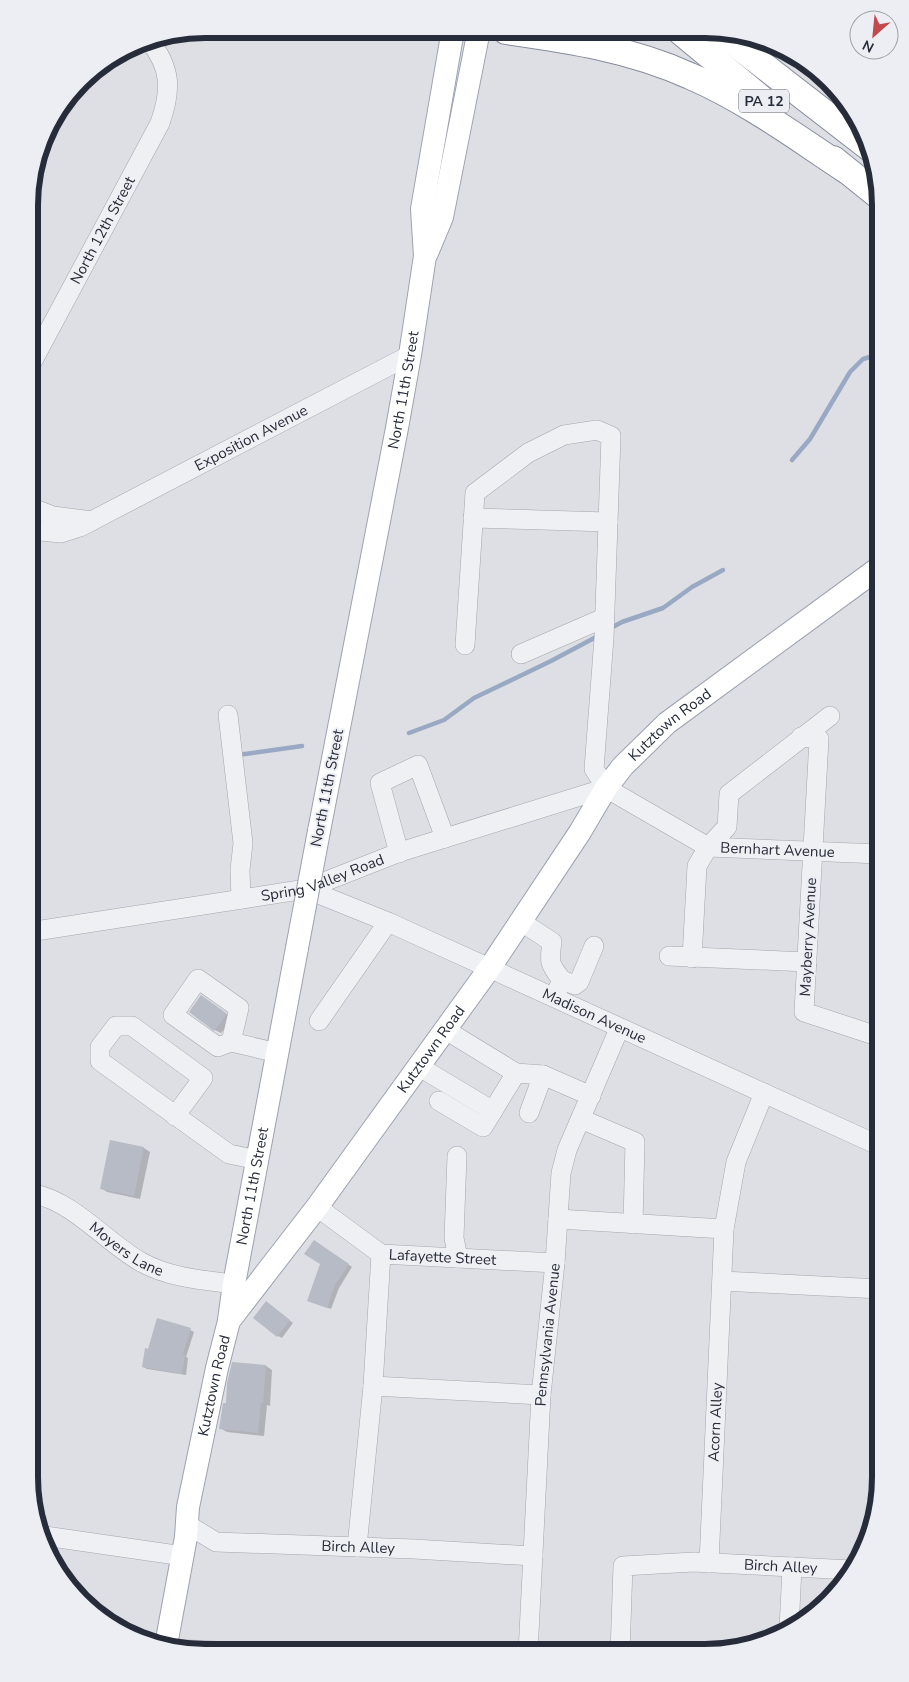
<svg xmlns="http://www.w3.org/2000/svg" width="909" height="1682" font-family="'Nunito Sans',sans-serif">
  <style>
    .shadow { fill: #0003 }
    .lines { fill: none; stroke-linecap: round; stroke-linejoin: round }
    .stream { stroke: #9aa9c3; stroke-width: 4.5 }
    .building { fill: #b7bbc5 }
    .minor-casing { stroke: #a3a6ae; stroke-width: 20 }
    .major-casing { stroke: #9da2b0; stroke-width: 24 }
    .highway-casing { stroke: #858b9b; stroke-width: 28 }
    .minor { stroke: #eff0f4; stroke-width: 19 }
    .major { stroke: #fff; stroke-width: 22 }
    .highway { stroke: #fff; stroke-width: 26 }
    .major-bridge-casing { stroke: #9da2b0; stroke-width: 24; stroke-linecap: butt }
    .major-bridge { stroke: #fff; stroke-width: 22 }
    .labels { text-anchor: middle; stroke-width: 4; stroke-linejoin: round; paint-order: stroke }
    .shield { fill: #eceef3; stroke: #626672; stroke-width: 1 }
    .shield-label { font-size: 14px; font-weight: bold; fill: #272c3a }
    .street-label { font-size: 15px; fill: #272c3a; stroke: #eceef3 }
    .rim { fill: none; stroke: #272c3a; stroke-width: 6 }
  </style>
  <rect width="100%" height="100%" fill="#dddfe5"/>
  <g class="shadow">
    <path d="M207 1000 232 1018 231 1021 221 1033 215 1030Z"/>
    <path d="M111 1141 144 1148 150 1152 140 1199 107 1192 101 1188Z"/>
    <path d="M318 1244 352 1267 339 1288 331 1309 312 1302 322 1264Z"/>
    <path d="M270 1305 293 1323 282 1338 278 1336Z"/>
    <path d="M190 1330 194 1332 186 1357 188 1358 186 1375 147 1369 143 1367 149 1350Z"/>
    <path d="M266 1366 272 1370 270 1406 267 1405 264 1436 227 1432 220 1428 227 1404Z"/>
  </g>
  <g class="lines">
    <g class="stream">
      <path d="M792 460 810 439 850 372 863 359 880 354"/>
      <path d="M609 629 622 622 663 608 692 587 723 570"/>
      <path d="M409 733 444 720 474 698 551 661 598 636"/>
      <path d="M238 755 302 746"/>
    </g>
  </g>
  <g class="building">
    <path d="M201 995 226 1013 225 1017 214 1031 189 1012Z"/>
    <path d="M110 1140 144 1147 134 1196 100 1189Z"/>
    <path d="M314 1240 349 1264 335 1285 327 1308 307 1301 320 1264 304 1254Z"/>
    <path d="M266 1301 290 1320 277 1337 253 1318Z"/>
    <path d="M157 1318 191 1328 183 1354 185 1355 182 1374 142 1367 145 1348 148 1349Z"/>
    <path d="M232 1362 266 1365 263 1403 261 1402 258 1433 219 1429 223 1403H226L227 1383Z"/>
  </g>
  <g class="lines">
    <g class="minor-casing">
      <g id="minor">
        <path id="s1" d="M30 366 160 123C172 89 171 68 149 40"/>
        <path d="M30 507 53 516 92 521"/>
        <path d="M473 518 608 522"/>
        <path id="s2" d="M30 530 61 533 80 527 410 355"/>
        <path id="s3" d="M465 645 475 493 528 453 564 435 597 430 611 436 604 638 594 769 606 788 708 847 880 854"/>
        <path d="M521 654 604 618"/>
        <path d="M228 715 243 843 240 870 241 899"/>
        <path d="M801 737 819 739 804 1012 880 1037"/>
        <path d="M399 853 380 783 418 765 445 838"/>
        <path id="s4" d="M306 889 388 922 880 1146"/>
        <path d="M520 921 552 942C549 962 549 964 562 980"/>
        <path id="s5" d="M29 932 306 889 400 852 606 788"/>
        <path d="M669 956 807 962"/>
        <path d="M692 958 697 866 708 847 727 827 729 794 830 716"/>
        <path d="M557 991 562 980 575 985 579 982 594 946"/>
        <path d="M319 1021 388 922"/>
        <path d="M444 1029 516 1073"/>
        <path d="M231 1042 239 1008 198 979 173 1015 218 1047 231 1042 278 1053"/>
        <path d="M418 1066 493 1111"/>
        <path d="M439 1101 483 1127 516 1073 543 1075 591 1096"/>
        <path d="M529 1113 543 1075"/>
        <path d="M175 1116 203 1078 132 1026H116L100 1047V1061L229 1154 258 1160"/>
        <path d="M581 1119 635 1142 633 1224"/>
        <path d="M457 1156 454 1238 458 1258"/>
        <path id="s6" d="M29 1198 35 1194C75 1203 106 1242 141 1262 170 1278 202 1280 234 1284"/>
        <path id="s7" d="M317 1207 381 1254 555 1263"/>
        <path d="M558 1219 724 1229"/>
        <path d="M722 1281 880 1289"/>
        <path d="M373 1386 541 1395"/>
        <path id="s8" d="M188 1525 216 1542 414 1549 533 1556"/>
        <path d="M38 1535 183 1556"/>
        <path d="M357 1547 373 1386 381 1254"/>
        <path id="s9" d="M709 1563 724 1229 736 1162 764 1093"/>
        <path d="M789 1630 792 1567"/>
        <path d="M174 1649 239 1652"/>
        <path id="s10" d="M528 1653 541 1395 555 1263 561 1173 567 1150 619 1029"/>
        <path id="s11" d="M620 1653 623 1566 694 1562 852 1570"/>
      </g>
    </g>
    <g class="major-casing">
      <g id="major">
        <path d="M427 253 442 217 479 30"/>
        <path id="s12" d="M319 831 397 428 410 355 425 256 422 209 453 30"/>
        <path id="s13" d="M229 1320 234 1284 297 948"/>
        <path id="s14" d="M166 1645 186 1537 188 1507 217 1368 229 1321 317 1207 489 969 580 832 606 788 623 766 667 723 880 567"/>
      </g>
    </g>
    <g class="highway-casing">
      <g id="highway">
        <path d="M506 31C569 40 631 49 690 76 746 100 796 137 846 170"/>
        <path d="M681 32 769 105"/>
        <path d="M720 32 871 149"/>
        <path d="M833 159 879 196"/>
      </g>
    </g>
    <use href="#minor" class="minor"/>
    <use href="#major" class="major"/>
    <use href="#highway" class="highway"/>
    <g class="major-bridge-casing">
      <path id="major-bridge" d="M297 948 319 831"/>
    </g>
    <use href="#major-bridge" class="major-bridge"/>
  </g>
  <g class="labels">
    <rect class="shield" x="739" y="89.5" width="50" height="23" rx="4"/>
    <g class="shield-label">
      <text x="764" y="106">PA 12</text>
    </g>
    <g class="street-label">
      <text dy="5" stroke="none"><textPath href="#s1" startOffset="154">North 12th Street</textPath></text>
      <text dy="5" stroke="none"><textPath href="#s12" startOffset="449">North 11th Street</textPath></text>
      <text dy="5" stroke="none"><textPath href="#s2" startOffset="244">Exposition Avenue</textPath></text>
      <text dy="5" stroke="none"><textPath href="#s14" startOffset="1074">Kutztown Road</textPath></text>
      <text transform="translate(327 788) rotate(-79)" y="5">North 11th Street</text>
      <text dy="5" stroke="none"><textPath href="#s3" startOffset="851">Bernhart Avenue</textPath></text>
      <text dy="5" stroke="none"><textPath href="#s5" startOffset="299">Spring Valley Road</textPath></text>
      <text transform="translate(808 937) rotate(-87)" y="5">Mayberry Avenue</text>
      <text dy="5" stroke="none"><textPath href="#s4" startOffset="315">Madison Avenue</textPath></text>
      <text dy="5" stroke="none"><textPath href="#s14" startOffset="669">Kutztown Road</textPath></text>
      <text dy="5" stroke="none"><textPath href="#s13" startOffset="136">North 11th Street</textPath></text>
      <text dy="5" stroke="none"><textPath href="#s6" startOffset="115">Moyers Lane</textPath></text>
      <text dy="5" stroke="none"><textPath href="#s7" startOffset="141">Lafayette Street</textPath></text>
      <text dy="5" stroke="none"><textPath href="#s10" startOffset="319">Pennsylvania Avenue</textPath></text>
      <text dy="5" stroke="none"><textPath href="#s14" startOffset="264">Kutztown Road</textPath></text>
      <text dy="5" stroke="none"><textPath href="#s9" startOffset="141">Acorn Alley</textPath></text>
      <text dy="5" stroke="none"><textPath href="#s8" startOffset="175">Birch Alley</textPath></text>
      <text dy="5" stroke="none"><textPath href="#s11" startOffset="245">Birch Alley</textPath></text>
    </g>
  </g>
  <path d="M0 0H909V1682H0ZM205 38H705A167 167 0 0 1 872 205V1477A167 167 0 0 1 705 1644H205A167 167 0 0 1 38 1477V205A167 167 0 0 1 205 38Z" fill="#eceef3" fill-rule="evenodd"/>
  <path class="rim" d="M205 38H705A167 167 0 0 1 872 205V1477A167 167 0 0 1 705 1644H205A167 167 0 0 1 38 1477V205A167 167 0 0 1 205 38Z"/>
  <g transform="translate(874 35) rotate(207)"><circle r="24" fill="#eceef3" stroke="#9da0a9"/>
  <path d="M0-4L9 19L0 12L-9 19Z" fill="#c24a4f"/>
  <text y="-8" font-size="14" font-weight="bold" text-anchor="middle" fill="#272c3a">N</text>
  </g>
</svg>
